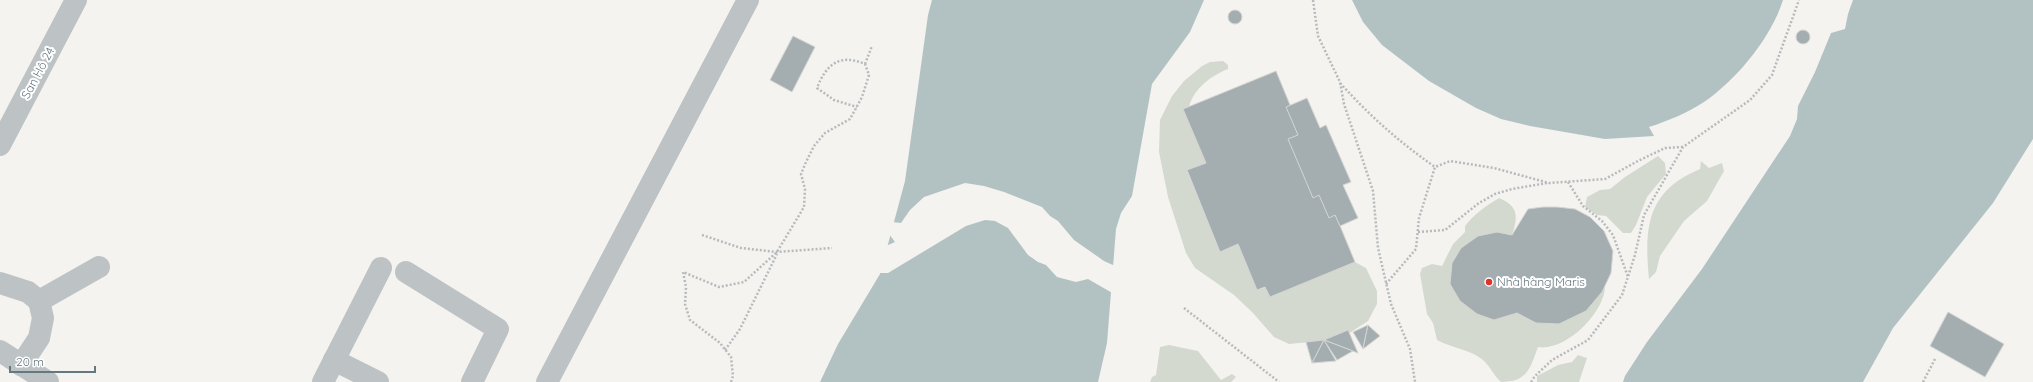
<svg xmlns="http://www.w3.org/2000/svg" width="2033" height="382" font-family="Quicksand,sans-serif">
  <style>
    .green { fill: #d4d9cf }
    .water { fill: #b2c2c3 }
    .pier { fill: #f4f3f0 }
    .building { fill: #a4aeb1; stroke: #d5d5d3 }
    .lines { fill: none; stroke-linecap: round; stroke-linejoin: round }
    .path { stroke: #b7babc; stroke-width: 2.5; stroke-dasharray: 2 2; stroke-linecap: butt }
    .minor { stroke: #bdc2c4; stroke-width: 22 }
    .poi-dot { fill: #dd3427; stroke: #fff; stroke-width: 1.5 }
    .labels { text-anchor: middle; stroke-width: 4; stroke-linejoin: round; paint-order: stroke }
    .street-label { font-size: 12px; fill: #647880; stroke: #fff }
    .poi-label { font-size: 12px; fill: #647880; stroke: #fff; text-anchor: start }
  </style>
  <rect width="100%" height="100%" fill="#f4f3f0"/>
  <g class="green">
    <path d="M1223 61 1228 65V69C1211 76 1194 88 1189 107L1184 109 1206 163 1187 171 1220 252 1238 244 1257 290 1355 262 1366 268 1377 291V304L1368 321 1348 334 1332 340 1289 344 1274 337 1253 313 1234 295 1195 268 1186 253 1168 197 1159 152 1160 120 1172 96 1184 81 1202 66 1210 62Z"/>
    <path d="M1658 156 1665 163 1666 174 1647 197 1636 225 1631 233H1623L1606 216 1597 215 1585 207 1587 197 1600 190 1610 189 1625 177Z"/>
    <path d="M1701 161 1709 168 1722 163 1724 171 1707 201 1684 221 1660 256 1656 272 1649 279C1644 227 1647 191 1700 169Z"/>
    <path d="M1499 198C1519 206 1518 217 1512 235L1497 232 1478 236 1461 248 1452 263 1450 284 1477 314 1494 320 1517 313 1536 323 1559 324 1586 311 1605 285C1606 312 1565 352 1538 347 1530 369 1527 382 1501 382 1494 376 1490 366 1483 360 1469 349 1452 348 1437 340L1433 323 1427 314 1420 274 1422 268 1432 264 1442 266 1453 244 1465 232V226C1474 214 1486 206 1499 198Z"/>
    <path d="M1169 345 1198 351 1221 380 1232 374 1236 377 1231 382H1150L1152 377 1156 375 1160 347Z"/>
    <path d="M1578 355 1587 358 1579 382H1537V376L1558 365 1572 362Z"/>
  </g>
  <g class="water">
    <path d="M932 0H1204L1190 32 1152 84 1132 196 1121 213 1116 229 1107 343 1098 382H820L838 344 880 274 905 181 928 15Z"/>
    <path d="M1352 0H1783C1771 38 1737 79 1704 102 1687 113 1668 121 1649 127L1654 136 1605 139 1530 126 1501 119 1476 108 1429 81 1382 45 1363 22Z"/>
    <path d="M1853 0H2033V139L1993 203 1893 328 1863 382H1623L1625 376 1647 342 1702 269 1790 136 1797 119 1798 106 1815 72 1831 33 1845 29 1848 14Z"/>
  </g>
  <path class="pier" d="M965 183 984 186 1004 192 1042 207 1050 216 1058 221 1074 240 1104 261 1115 266 1114 294 1088 279 1076 282 1057 277 1046 265 1038 262 1028 255 1008 228 995 221 985 220 966 226 888 273H879L886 246 895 242 889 234 892 222 901 223 910 210 924 197Z"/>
  <g class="building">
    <circle cx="1235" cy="17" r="7"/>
    <circle cx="1803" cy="37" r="7"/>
    <path d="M793 36 815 47 792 92 770 80Z"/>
    <path d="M1276 71 1355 262 1270 297 1265 287 1257 290 1238 244 1220 252 1187 170 1206 163 1183 109Z"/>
    <path d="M1307 98 1320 128 1326 125 1351 182 1343 185 1358 218 1340 226 1335 215 1329 218 1319 195 1313 198 1288 139 1298 135 1286 107Z"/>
    <path d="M1543 207H1557L1575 209 1590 217 1604 231 1613 251 1611 273 1602 292 1586 311 1559 324 1536 323 1517 313 1494 320 1477 314 1460 301 1450 284 1452 263 1461 248 1478 236 1497 232 1512 235 1528 209Z"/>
    <path d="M1948 312 2004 344 1985 377 1930 346Z"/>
    <path d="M1368 325 1363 349 1353 332Z"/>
    <path d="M1368 325 1380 336 1363 349Z"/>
    <path d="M1348 330 1358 353 1324 340Z"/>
    <path d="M1324 340 1312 363 1306 342Z"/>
    <path d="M1324 340 1336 361 1312 363Z"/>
    <path d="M1324 340 1353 351 1337 360Z"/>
  </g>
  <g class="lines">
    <g class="path">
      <path d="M1313 0 1318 36 1340 82 1344 104 1373 191 1378 248 1391 304 1410 349 1415 382"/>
      <path d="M865 64 872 46"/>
      <path d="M1340 83C1371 117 1398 141 1435 167"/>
      <path d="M1568 182 1583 206 1602 221 1613 235 1628 277"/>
      <path d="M1418 232 1445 230 1479 203 1495 194 1512 189 1547 183"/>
      <path d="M702 235 741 248 777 252 832 248"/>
      <path d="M1386 284 1416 249 1419 218 1435 167 1450 161 1494 168 1549 183 1605 179 1638 161 1665 148 1683 147"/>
      <path d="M1184 308 1279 382"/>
      <path d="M725 350 740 329 777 254"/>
      <path d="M731 382 733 376 731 357 720 343 690 320 685 304 686 287 683 272 719 287 744 282 777 252 804 207 805 189 801 174 806 162 814 146 825 133 850 119 862 97 869 75 865 64C839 53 826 65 817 88L834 100 857 107"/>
      <path d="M1531 382 1535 376 1552 360 1588 340 1622 295 1635 255 1644 215 1683 147 1750 100 1772 75 1799 0"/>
      <path d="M1923 382 1935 359"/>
    </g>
    <g class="minor">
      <path d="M0 145 76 0"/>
      <path d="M406 272 498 329 472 382"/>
      <path d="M0 283 28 292 39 301 43 318 39 338 21 365"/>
      <path d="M39 301 99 267"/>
      <path d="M0 351 48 382"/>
      <path d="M334 360 378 382"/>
      <path d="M323 382 381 268"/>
      <path d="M547 382 748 0"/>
    </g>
  </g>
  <circle class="poi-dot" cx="1489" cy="282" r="4"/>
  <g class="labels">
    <g class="street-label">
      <text transform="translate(38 73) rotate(-62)" y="4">San Hô 24</text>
    </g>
    <g class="poi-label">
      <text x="1497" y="286">Nhà hàng Maris</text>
    </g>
  </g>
  <path d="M10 366v6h85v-6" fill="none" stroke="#647880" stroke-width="2"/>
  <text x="16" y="366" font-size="12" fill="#647880" stroke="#ffffff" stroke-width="3" paint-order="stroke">20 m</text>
</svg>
